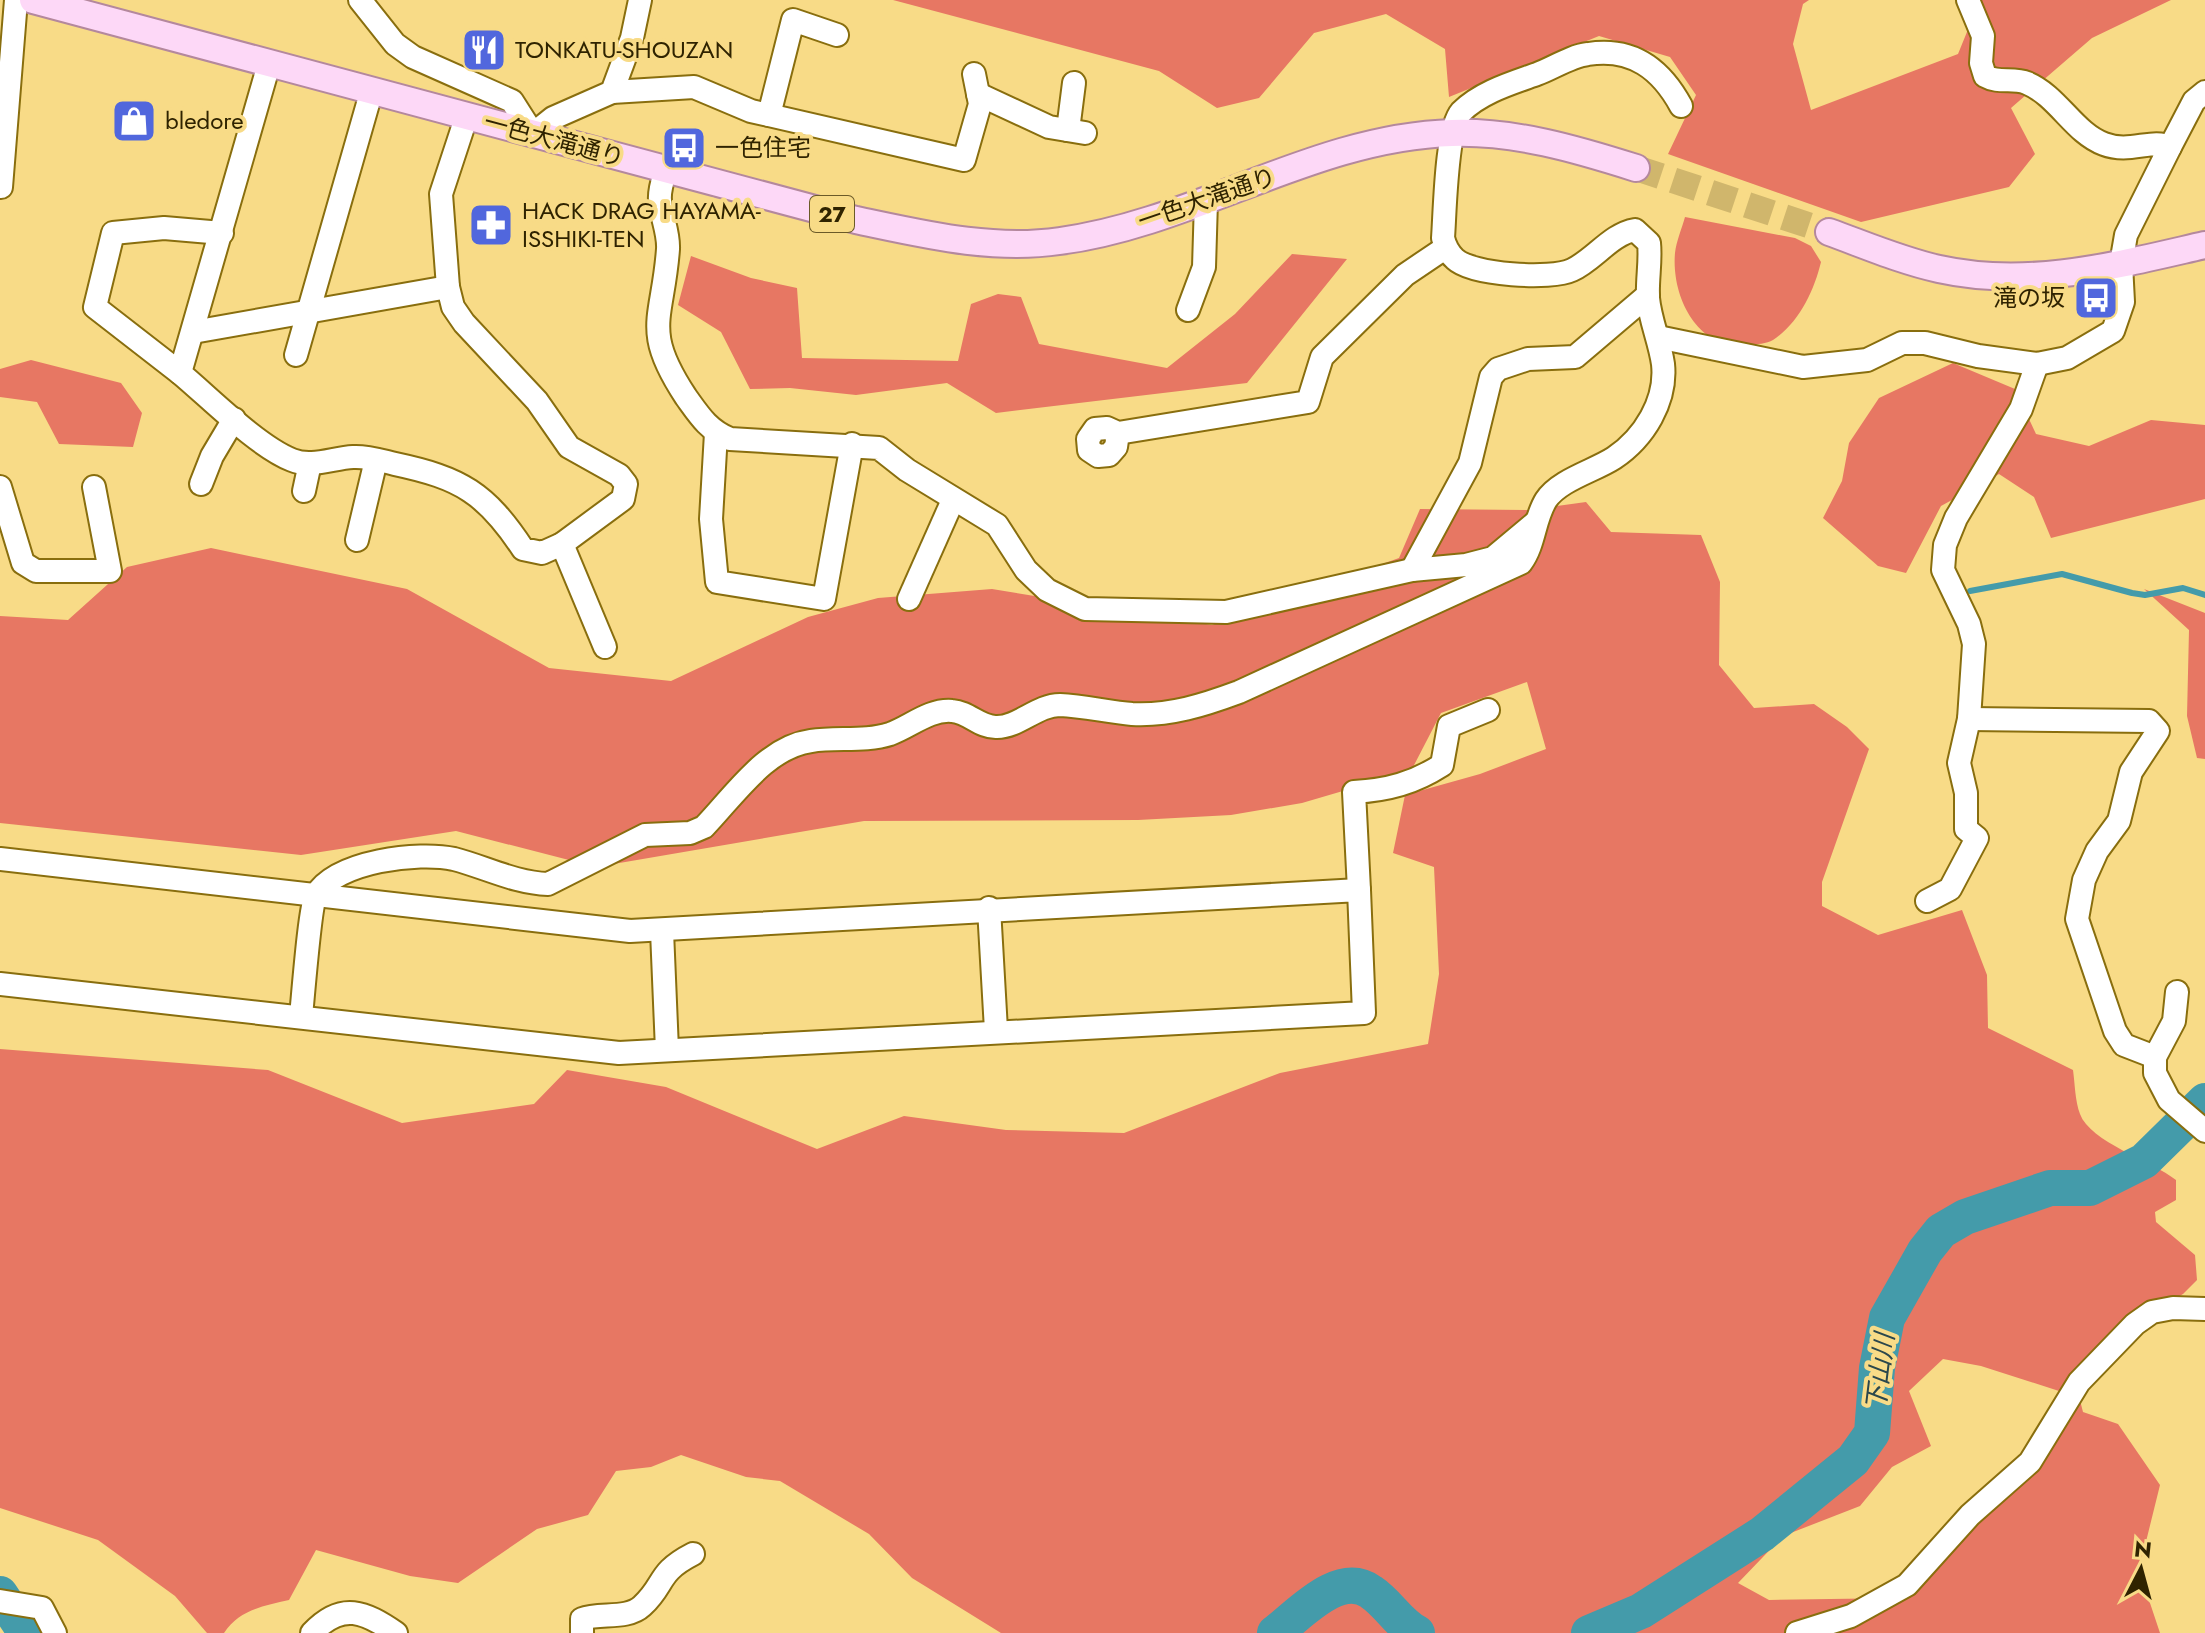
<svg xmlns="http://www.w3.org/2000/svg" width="2205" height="1633" font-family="Jost,'Noto Sans JP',sans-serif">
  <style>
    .forest { fill: #e77763; fill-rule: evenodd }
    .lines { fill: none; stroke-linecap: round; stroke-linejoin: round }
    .stream { stroke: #449baa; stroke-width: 6 }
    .river { stroke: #449baa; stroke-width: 36 }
    .major-tunnel { stroke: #d0b66c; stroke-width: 26; stroke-dasharray: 26 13; stroke-linecap: butt }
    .minor-casing { stroke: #896e0e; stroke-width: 26 }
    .major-casing { stroke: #b4889d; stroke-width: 30 }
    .minor { stroke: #fff; stroke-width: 22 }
    .major { stroke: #fdd8f7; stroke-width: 26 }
    .labels { text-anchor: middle; stroke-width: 8; stroke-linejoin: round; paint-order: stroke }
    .shield { fill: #f8db87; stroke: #6b5a28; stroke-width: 2 }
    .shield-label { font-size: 22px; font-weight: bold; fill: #2f2300 }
    .poi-label { font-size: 24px; fill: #2f2300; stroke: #f8db87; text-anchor: start }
    .street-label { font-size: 24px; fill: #2f2300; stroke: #f8db87 }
    .water-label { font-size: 26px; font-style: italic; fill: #2b474c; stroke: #f8db87 }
  </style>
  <rect width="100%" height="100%" fill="#f8db87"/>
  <g class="forest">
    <path d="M893 0H1809L1803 4 1793 44 1811 110 1958 54 1980 0H2171L2092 38 2011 108 2035 154 2009 187 1861 222 1668 154 1696 95 1670 57 1599 36 1449 97 1445 49 1386 14 1314 33 1259 98 1217 108 1159 71Z"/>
    <path d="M1685 217 1795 238 1811 246 1821 262C1814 291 1799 323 1773 340 1767 344 1756 344 1749 345 1699 353 1671 298 1675 253 1676 242 1682 228 1685 217Z"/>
    <path d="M1292 254 1347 259 1247 383 996 413 947 383 856 395 790 388 750 389 721 332 678 305 691 256 751 278 797 288 802 358 958 361 971 304 998 294 1021 297 1039 344 1167 368 1235 314Z"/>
    <path d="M31 360 121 383 142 413 133 447 59 444 37 402 0 397V369Z"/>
    <path d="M1953 363 2015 389 2036 434 2089 446 2151 420 2205 425V499L2051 538 2034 497 1999 474 1941 506 1906 573 1878 566 1823 518 1842 481 1849 443 1879 398Z"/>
    <path d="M1586 502 1611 532 1701 535 1720 582 1719 665 1754 708 1814 704 1847 727 1869 749 1822 882V906L1878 935 1962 910 1987 975 1988 1028 2073 1070C2075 1084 2075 1101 2080 1114 2090 1142 2152 1161 2176 1180V1200L2155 1212 2156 1222 2195 1255 2197 1280 2183 1294 2110 1335 2073 1373 2083 1412 2118 1424 2160 1485 2139 1570 2160 1633H1001L912 1578 869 1534 780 1481 746 1477 681 1455 651 1467 616 1471 588 1515 537 1529 458 1583 410 1576 316 1550 289 1600C263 1606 239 1610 224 1633H207L175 1596 98 1540 0 1508V1049L268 1070 402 1123 534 1104 567 1070 666 1087 817 1149 904 1116 1006 1130 1124 1133 1280 1073 1428 1044 1439 974 1434 867 1393 853 1405 795 1480 774 1546 749 1527 682 1441 713 1411 771 1302 803 1231 815 1138 820 864 821 596 867 456 831 301 855 0 823V616L68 620 127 567 211 548 407 589 549 668 671 681 808 617 878 598 992 589 1212 625 1399 558 1420 509 1528 510ZM1943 1359 1981 1366 2059 1391 2068 1416 2024 1480 1900 1598 1769 1600 1738 1583 1783 1536 1860 1506 1892 1467 1931 1446 1909 1391Z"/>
    <path d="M2144 589 2205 613V759L2197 758 2187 716 2189 630Z"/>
  </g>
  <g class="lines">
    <path class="stream" d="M1970 591 2062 574 2132 593 2145 595 2183 588 2205 595"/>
    <g class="river">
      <path d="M0 1594 26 1633"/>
      <path d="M1275 1633C1299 1615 1339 1569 1371 1592 1389 1604 1398 1623 1417 1633"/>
      <path d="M1589 1633 1641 1611 1762 1534 1853 1460 1872 1433 1877 1368 1887 1318 1925 1251 1941 1231 1965 1217 2050 1188H2090L2144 1161 2205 1101"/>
    </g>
    <path class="major-tunnel" d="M1636 168 1829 232"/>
    <g class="minor-casing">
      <g id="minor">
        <path d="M360 0 395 44 413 57 512 101 533 134 553 118 612 92 632 38 640 0"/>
        <path d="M269 64 180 373C210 398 257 446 292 460 311 468 333 458 353 457 367 456 382 461 395 464 461 478 486 493 523 549L542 553 562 544 623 499 626 484 619 475 569 447 537 401 464 323 453 307 448 287 441 194 466 118"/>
        <path d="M612 92 694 87 751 111 964 160 980 104 974 74"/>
        <path d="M978 94 1049 127 1085 133"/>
        <path d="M769 115 793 20 837 35"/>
        <path d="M1068 130 1074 83"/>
        <path d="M2170 147 2194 101 2205 92"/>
        <path d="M666 169C663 179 659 190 660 200 661 217 669 232 668 249 663 320 641 329 686 397 699 415 708 430 730 439L879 448 907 470 997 525 1026 570 1047 590 1085 609 1226 612 1412 570 1466 565 1493 558 1536 522"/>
        <path d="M1 187 16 0"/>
        <path d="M1188 310 1204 267 1206 201"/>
        <path d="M193 332 448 287"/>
        <path d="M1658 337 1803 367 1867 360 1902 343H1925L1978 356 2037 364 2067 358 2113 331 2123 302 2121 264 2126 235 2170 147C2152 138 2130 154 2104 144 2074 133 2058 96 2027 83 2013 77 1999 84 1985 76L1981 63 1983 36 1968 0"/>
        <path d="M296 355 371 93"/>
        <path d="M180 373 95 307 113 233 164 228 222 233"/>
        <path d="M716 433 711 519 717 582 824 599 852 444"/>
        <path d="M1118 433 1116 447 1109 455 1098 456 1089 450 1088 439 1095 429 1107 428 1118 433 1308 402 1322 357 1405 275 1445 248"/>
        <path d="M201 484 212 456 234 419"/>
        <path d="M0 487 23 563 36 571H110L94 487"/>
        <path d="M304 491 310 463"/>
        <path d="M357 540 376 460"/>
        <path d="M562 544 605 647"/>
        <path d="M1412 570 1470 463 1491 377 1498 369 1528 359 1575 357 1648 295"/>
        <path d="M909 599 953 500"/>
        <path d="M1969 719 2149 721 2158 731 2131 772 2119 821 2097 851 2084 880 2077 919 2115 1031 2124 1045 2155 1057"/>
        <path d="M0 859 630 931 1359 890 1364 1013 619 1053 0 984"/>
        <path d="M1359 890 1354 792C1388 790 1414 783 1442 765L1449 726 1488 710"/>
        <path d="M1927 901 1950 889 1977 838 1966 829V793L1959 763 1969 719 1974 644 1969 624 1943 570 1945 545 1956 518 2021 409 2037 364"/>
        <path d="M989 908 996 1030"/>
        <path d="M662 931 667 1050"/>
        <path d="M2177 992 2174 1021 2155 1057V1073L2169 1100 2205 1131"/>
        <path d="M301 1016C303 997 310 905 316 895 336 861 419 851 454 859 485 867 515 883 548 884L645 835 690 833 704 827C734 796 766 747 811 741 837 737 865 742 890 734 910 727 929 709 952 711 969 712 980 728 997 727 1019 727 1037 705 1060 705 1084 706 1108 712 1132 714 1170 716 1204 705 1239 692L1521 563C1535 544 1534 519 1546 500 1559 480 1594 471 1614 458 1644 438 1667 401 1663 364 1660 342 1650 320 1648 298 1647 279 1651 261 1649 243L1635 230C1611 234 1594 260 1572 270 1551 280 1472 275 1455 259 1448 253 1445 246 1443 238 1445 212 1446 129 1461 112 1481 92 1512 83 1537 74 1553 68 1571 56 1588 54 1632 47 1661 69 1681 106"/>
        <path d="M0 1601 42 1608 55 1633"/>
        <path d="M312 1633C342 1601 365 1612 396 1633"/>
        <path d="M582 1633V1619C600 1612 627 1620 642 1606 666 1584 656 1573 693 1554"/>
        <path d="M1797 1633 1851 1616 1907 1585 1970 1515 2030 1462 2079 1382 2135 1324 2152 1312 2173 1308 2205 1309"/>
      </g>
    </g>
    <g class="major-casing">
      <g id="major">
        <path d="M33 0 856 220C923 234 991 251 1060 241 1195 223 1314 137 1452 133 1515 131 1576 149 1636 168"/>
        <path d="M1829 232C1865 245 1902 261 1939 269 2029 289 2117 265 2205 245"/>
      </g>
    </g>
    <use href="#minor" class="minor"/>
    <use href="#major" class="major"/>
  </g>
  <defs>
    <g id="restaurant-square" transform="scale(2.3)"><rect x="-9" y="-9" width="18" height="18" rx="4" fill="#5167dd" stroke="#f8db87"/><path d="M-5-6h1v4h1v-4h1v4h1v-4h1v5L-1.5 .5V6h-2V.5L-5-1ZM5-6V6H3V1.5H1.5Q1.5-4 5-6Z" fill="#fff"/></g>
    <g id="shop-square" transform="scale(2.3)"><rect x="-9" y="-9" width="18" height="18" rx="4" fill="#5167dd" stroke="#f8db87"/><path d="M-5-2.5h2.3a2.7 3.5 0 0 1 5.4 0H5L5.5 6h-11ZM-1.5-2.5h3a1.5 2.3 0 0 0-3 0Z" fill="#fff"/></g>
    <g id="bus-square" transform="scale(2.3)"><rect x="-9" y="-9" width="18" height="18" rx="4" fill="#5167dd" stroke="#f8db87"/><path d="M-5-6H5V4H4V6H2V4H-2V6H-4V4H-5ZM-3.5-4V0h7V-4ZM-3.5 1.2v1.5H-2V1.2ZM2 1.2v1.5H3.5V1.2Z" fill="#fff"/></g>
    <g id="pharmacy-square" transform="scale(2.3)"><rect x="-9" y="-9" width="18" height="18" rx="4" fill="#5167dd" stroke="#f8db87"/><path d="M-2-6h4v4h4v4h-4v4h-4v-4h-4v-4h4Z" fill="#fff"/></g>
  </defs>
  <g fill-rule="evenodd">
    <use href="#restaurant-square" x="484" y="50"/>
    <use href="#shop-square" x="134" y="121"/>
    <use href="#bus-square" x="684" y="148"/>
    <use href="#pharmacy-square" x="491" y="225"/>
    <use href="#bus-square" x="2096" y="298"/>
  </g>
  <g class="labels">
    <rect class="shield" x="810" y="196" width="44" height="36" rx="6"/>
    <g class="shield-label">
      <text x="832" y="222">27</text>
    </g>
    <g class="poi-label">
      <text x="515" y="58">TONKATU-SHOUZAN</text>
      <text x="165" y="129">bledore</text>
      <text x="715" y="156">一色住宅</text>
      <text x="522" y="219">HACK DRAG HAYAMA-<tspan x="522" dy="28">ISSHIKI-TEN</tspan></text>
      <text x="2065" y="306" text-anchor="end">滝の坂</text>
    </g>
    <g class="street-label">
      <text transform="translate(554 140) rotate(15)" y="8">一色大滝通り</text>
      <text transform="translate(1207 199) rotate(-19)" y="8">一色大滝通り</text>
    </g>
    <g class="water-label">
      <text transform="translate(1880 1372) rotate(-83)" y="9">下山川</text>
    </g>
  </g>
  <g transform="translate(2141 1569) rotate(6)" stroke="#f8db87" stroke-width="6" paint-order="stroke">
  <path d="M0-6L14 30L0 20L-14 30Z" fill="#2f2300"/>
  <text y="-12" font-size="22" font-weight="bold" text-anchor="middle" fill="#2f2300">N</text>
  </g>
</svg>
